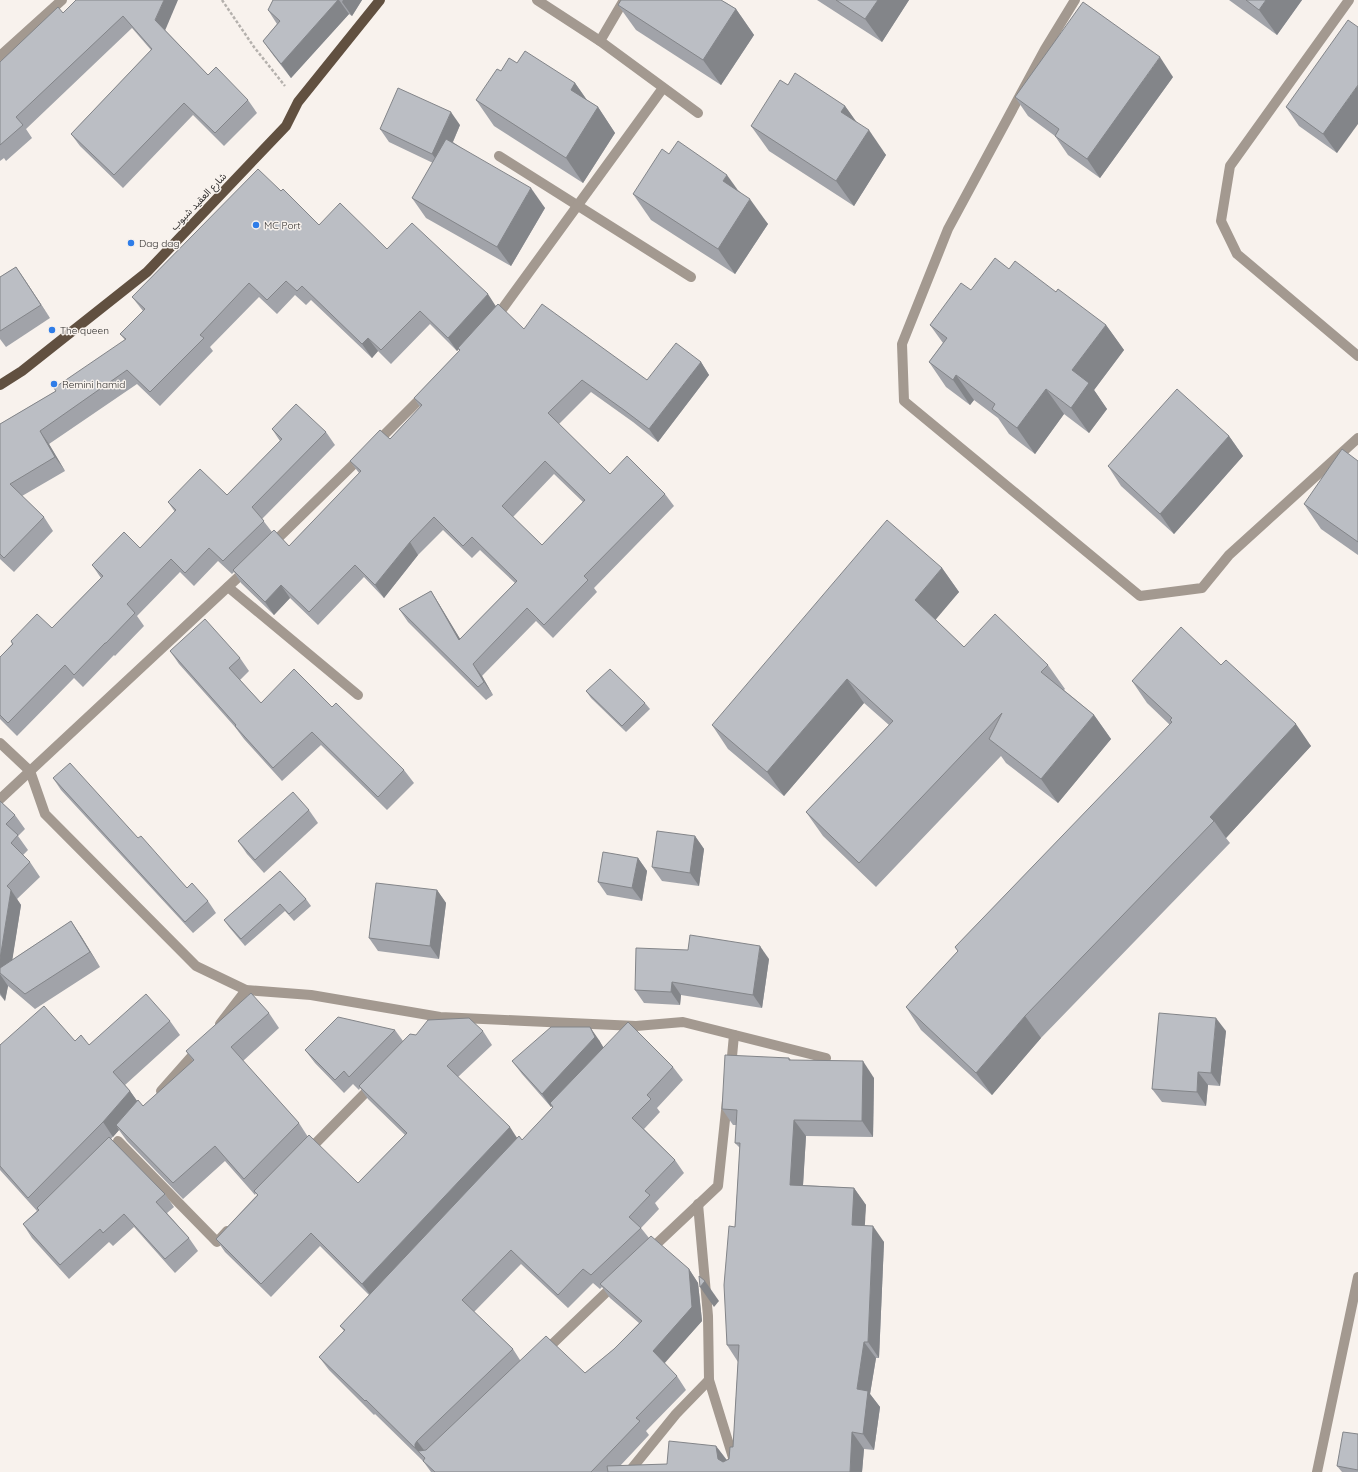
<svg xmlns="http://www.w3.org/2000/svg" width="1358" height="1472" font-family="Quicksand,'Noto Sans Arabic',sans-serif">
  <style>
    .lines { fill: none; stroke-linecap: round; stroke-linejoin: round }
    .path { stroke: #b5b1ad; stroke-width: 2.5; stroke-dasharray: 3 2; stroke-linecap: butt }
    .minor { stroke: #a39990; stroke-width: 10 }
    .major { stroke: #615040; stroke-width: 10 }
    .wall { fill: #a1a3a9; fill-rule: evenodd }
    .shaded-wall { fill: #838589 }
    .building { fill: #bbbec4; stroke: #838589; fill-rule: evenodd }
    .poi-dot { fill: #2f7de8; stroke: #f8f2ed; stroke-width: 1.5 }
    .labels { text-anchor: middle; stroke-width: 3; stroke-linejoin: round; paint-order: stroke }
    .street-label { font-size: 10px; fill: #2e2c2b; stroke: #f8f2ed }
    .poi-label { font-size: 10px; fill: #2e2c2b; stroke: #f8f2ed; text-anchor: start }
  </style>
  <rect width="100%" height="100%" fill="#f8f2ed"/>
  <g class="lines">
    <path class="path" d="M222 0 254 47 285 86"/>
    <g class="minor">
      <path d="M537 0 600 41 698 113"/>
      <path d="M1075 0 1045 49 948 229 902 344 904 401 1140 596 1202 588 1229 555 1358 438"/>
      <path d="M1349 0 1230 166 1221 221 1237 254 1358 356"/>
      <path d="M600 41 624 0"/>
      <path d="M0 56 62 0"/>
      <path d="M499 156 691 277"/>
      <path d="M495 319 663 88"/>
      <path d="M376 443 427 392"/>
      <path d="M270 546 363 455"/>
      <path d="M228 587 358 695"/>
      <path d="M0 743 30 771 45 814 196 966 246 990 311 995 440 1017 636 1026 683 1022 826 1058"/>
      <path d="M0 799 247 569"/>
      <path d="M220 1024 246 990"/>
      <path d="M731 1067 734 1035"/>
      <path d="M161 1091 199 1048"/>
      <path d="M118 1141 217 1242 227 1231"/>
      <path d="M308 1151 374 1084"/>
      <path d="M698 1204 708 1316 709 1380 735 1464V1472"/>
      <path d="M649 1251 718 1186 727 1101"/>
      <path d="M544 1352 616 1283"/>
      <path d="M629 1472 676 1414 709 1380"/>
      <path d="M1317 1472 1358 1277"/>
    </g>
    <path class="major" d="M0 385 22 371 147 272 286 126 298 102 380 0"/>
  </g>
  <g class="wall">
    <path d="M76 0 165 30 208 75 248 100 257 113 224 146 193 115 123 188 80 146 71 134 151 50 132 28 26 129 32 138 6 161 4 158 0 161V62L63 13Z"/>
    <path d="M273 0H362L352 16 349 14 291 78 273 55 263 41 277 24 268 10Z"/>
    <path d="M817 0H909L882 42Z"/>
    <path d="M1229 0H1302L1277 35Z"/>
    <path d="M725 2 736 9 754 35 721 85 636 30 618 5Z"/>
    <path d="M1358 27 1337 153 1299 126 1286 107Z"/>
    <path d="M517 63 575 83 587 100 598 107 615 133 583 183 494 126 476 100 501 71Z"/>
    <path d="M1173 77 1100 178 1068 155 1055 136 1028 116 1015 97Z"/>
    <path d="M788 85 845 106 857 123 886 155 854 206 769 151 751 126Z"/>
    <path d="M460 125 453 142 545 208 511 266 426 218 412 198 433 163 389 142 380 129Z"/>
    <path d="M669 154 739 191 768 224 735 274 651 220 633 194Z"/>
    <path d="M281 191 319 225 387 249 496 306 524 329 647 380 701 362 709 375 658 442 633 422 591 392 559 424 610 474 665 494 674 506 594 588 597 592 553 638 536 621 482 676 493 695 486 700 408 622 399 609 431 591 439 604 460 639 515 583 480 550 472 558 443 530 418 555 384 598 364 577 318 625 290 598 274 615 241 583 234 572 232 574 218 561 194 586 180 572 137 616 144 626 115 656 114 655 83 687 74 678 17 736 0 719V657L12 644 11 641 52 628 101 578 92 565 140 548 175 512 168 502 227 495 280 441 272 429 326 432 335 445 262 519 272 532 289 546 359 473 350 461 390 439 420 407 414 398 460 350 459 349 457 351 430 324 391 364 378 351 372 358 311 300 306 305 295 295 277 314 259 297 210 347 213 351 160 406 137 384 49 444 65 471 22 496 44 517 53 531 14 572 0 559V424L56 391 125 340 120 334 143 311 132 297ZM554 474 583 502 542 545 513 517Z"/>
    <path d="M16 267 50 318 6 347 0 339V277Z"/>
    <path d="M1009 269 1056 292 1106 325 1124 350 1094 390 1107 409 1089 433 1064 414 1035 454 1009 434 998 418 974 400 970 405 946 387 929 362 943 343 930 325 971 290Z"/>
    <path d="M1229 436 1243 456 1174 534 1121 486 1108 466Z"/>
    <path d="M1358 461V555L1321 529 1304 504Z"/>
    <path d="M942 568 959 592 935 619 964 647 1048 665 1065 689 1064 690 1094 715 1111 739 1058 803 1006 763 1001 756 876 887 823 836 806 812 889 725 864 703 784 796 728 749 712 725Z"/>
    <path d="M170 651 240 658 249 671 240 680 261 703 332 707 404 770 414 783 387 810 321 745 282 781 244 739 235 727 179 664Z"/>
    <path d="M1221 665 1311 746 1226 838 1230 843 1041 1038 992 1095 921 1030 906 1007 958 951 955 947 1170 725 1147 703 1132 681Z"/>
    <path d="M586 691 645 703 650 709 626 732 591 698Z"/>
    <path d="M53 778 138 838 187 888 208 901 216 913 193 933 61 790Z"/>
    <path d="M0 801 15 815 25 829 18 836 28 850 23 855 30 862 40 877 17 899 21 905 12 960 71 921 81 936 100 967 35 1009 8 986 5 1001 0 995Z"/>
    <path d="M309 810 318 823 264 873 247 854 238 841Z"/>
    <path d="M695 836 704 849 699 886 662 881 652 867Z"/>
    <path d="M638 858 647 871 642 901 607 895 598 882Z"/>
    <path d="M280 871 306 899 311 906 294 921 285 911 245 946 229 927 224 920Z"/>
    <path d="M437 890 446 903 439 959 378 951 369 938Z"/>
    <path d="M769 959 762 1008 681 995 680 1005 644 1003 635 990Z"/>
    <path d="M269 1013 279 1028 243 1061 299 1123 308 1137 358 1183 405 1135 368 1099 360 1088 359 1090 353 1084 344 1093 315 1063 305 1050 395 1030 403 1041 416 1035 483 1031 492 1045 458 1077 517 1138 522 1140 553 1107 552 1106 551 1107 522 1074 512 1061 599 1040 603 1048 673 1067 683 1080 657 1108 660 1112 644 1129 675 1160 684 1173 655 1203 659 1209 641 1228 649 1238 689 1269 698 1283 702 1321 664 1363 677 1376 686 1390 646 1431 649 1435 620 1466 667 1464 716 1446 727 1460 729 1459 733 1447 738 1362 727 1345 740 1148 735 1143 737 1125H733L722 1109 789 1058 791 1060 874 1078 873 1137 806 1136 803 1185 854 1188 866 1205 864 1225 884 1242 879 1358H876L870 1394 880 1407 874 1450 864 1449 862 1472H431L423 1461 375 1414 374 1415 329 1370 319 1357 344 1331 340 1326 369 1295 320 1246 271 1297 225 1252 216 1239 257 1195 256 1193 255 1195 225 1161 183 1199 127 1141 119 1130 111 1139 165 1194 174 1207 167 1213 189 1238 198 1251 175 1273 134 1227 113 1246 109 1242 69 1279 32 1238 23 1224 37 1211 0 1170V1045L75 1041 89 1045 170 1021 180 1035 125 1085 130 1091 137 1101 143 1106 193 1061 186 1051ZM521 1264 568 1308 593 1283 600 1289 602 1287 610 1298 639 1323 614 1349 585 1373 520 1360 513 1349 474 1312Z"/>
    <path d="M1226 1031 1220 1086 1208 1085 1206 1106 1162 1102 1152 1089Z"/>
    <path d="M1358 1434V1472H1342L1337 1466Z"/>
  </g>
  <g class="shaded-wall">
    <path d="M164 0H178L164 33 155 20Z"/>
    <path d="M338 0H339L349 14 291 78 281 64Z"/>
    <path d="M343 0H362L352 16 342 2Z"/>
    <path d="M878 0H909L882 42 865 19Z"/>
    <path d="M1266 0H1302L1277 35 1259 10Z"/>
    <path d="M736 9 754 35 721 85 703 60Z"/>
    <path d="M1160 57 1173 77 1100 178 1087 159Z"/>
    <path d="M575 83 593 109 571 90Z"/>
    <path d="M1358 85V124L1337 153 1323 134Z"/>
    <path d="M845 106 863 131 841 112Z"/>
    <path d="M598 107 615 133 583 183 566 158Z"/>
    <path d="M451 112 460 125 442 167 432 154Z"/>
    <path d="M869 130 886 155 854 206 836 181Z"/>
    <path d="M727 175 745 200 723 181Z"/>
    <path d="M531 188 545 208 511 266 497 247Z"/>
    <path d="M750 199 768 224 735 274 718 249Z"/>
    <path d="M16 267 25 280 50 318 41 305Z"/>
    <path d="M488 294 497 308 458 348 459 349 457 351 448 338Z"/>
    <path d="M1106 325 1124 350 1094 390 1107 409 1089 433 1071 408 1072 370Z"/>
    <path d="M368 338 378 351 372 358 362 344Z"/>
    <path d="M701 362 709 375 658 442 649 429Z"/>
    <path d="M956 375 974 400 970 405 953 380Z"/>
    <path d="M1046 389 1064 414 1035 454 1017 428Z"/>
    <path d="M40 431 49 444 65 471 55 457Z"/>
    <path d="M1229 436 1243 456 1174 534 1160 514Z"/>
    <path d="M410 542 418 555 384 598 375 585Z"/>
    <path d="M942 568 959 592 932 624 915 600Z"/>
    <path d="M281 585 290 598 274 615 265 602Z"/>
    <path d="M431 591 439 604 468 652 459 640Z"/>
    <path d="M473 664 482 676 493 695 484 682Z"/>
    <path d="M847 679 864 703 784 796 767 772Z"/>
    <path d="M1094 715 1111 739 1058 803 1041 779Z"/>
    <path d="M1296 724 1311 746 1226 838 1214 821 1210 817Z"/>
    <path d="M695 836 704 849 699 886 690 873Z"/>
    <path d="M638 858 647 871 642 901 632 888Z"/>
    <path d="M11 890 21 905 9 981 0 971V959Z"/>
    <path d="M437 890 446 903 439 959 430 946Z"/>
    <path d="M71 921 81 936 100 967 90 952Z"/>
    <path d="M760 946 769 959 762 1008 753 995Z"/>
    <path d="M0 974 8 986 5 1001 0 993Z"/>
    <path d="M672 982 681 995 680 1005 671 992Z"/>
    <path d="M1025 1016 1041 1038 992 1095 976 1073Z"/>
    <path d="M1216 1018 1226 1031 1220 1086 1211 1073Z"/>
    <path d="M590 1027 599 1040 605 1050 550 1103 552 1106 551 1107 542 1094Z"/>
    <path d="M863 1061 874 1078 873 1137 862 1121Z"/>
    <path d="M1198 1072 1208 1085 1206 1106 1197 1092Z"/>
    <path d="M130 1091 140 1105 116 1125 119 1130 113 1137 103 1122Z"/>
    <path d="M794 1120 806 1136 802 1201 790 1185Z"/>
    <path d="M510 1127 519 1141 372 1297 362 1284Z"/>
    <path d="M854 1188 866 1205 864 1241 852 1225Z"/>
    <path d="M873 1226 884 1242 879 1358 868 1342Z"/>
    <path d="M689 1269 698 1283 702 1321 663 1365 653 1351Z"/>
    <path d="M705 1281 719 1301 714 1307 700 1287Z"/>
    <path d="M864 1342 876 1358 870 1394 880 1407 874 1450 863 1434 857 1389Z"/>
    <path d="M852 1432 864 1449 862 1472H850Z"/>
    <path d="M417 1441 427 1454 425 1458 415 1447V1444Z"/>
    <path d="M716 1446 728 1462 729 1472 718 1459Z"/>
  </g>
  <g class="building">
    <path d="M76 0H164L155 20 208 75 216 67 248 100 215 133 184 103 114 175 71 134 152 49 123 16 16 117 23 125 0 145V62L58 7 63 13Z"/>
    <path d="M273 0H338L281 64 263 41 280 21 268 10Z"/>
    <path d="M621 0H721L736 9 703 60 618 5Z"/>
    <path d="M836 0H878L865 19Z"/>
    <path d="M1246 0H1266L1259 10Z"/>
    <path d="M1083 2 1160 57 1087 159 1055 136 1059 129 1015 97Z"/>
    <path d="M1348 20 1358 27V85L1323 134 1286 107Z"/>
    <path d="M525 51 575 83 571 90 598 107 566 158 476 100 497 69 501 71 509 58 517 63Z"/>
    <path d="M795 73 845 106 841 112 869 130 836 181 751 126 780 80 788 85Z"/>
    <path d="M398 88 451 112 432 154 380 129Z"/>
    <path d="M446 139 531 188 497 247 412 198Z"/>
    <path d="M678 141 727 175 723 181 750 199 718 249 633 194 662 149 669 154Z"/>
    <path d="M258 169 281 191 283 189 319 225 340 203 387 249 412 223 488 294 448 338 420 311 381 350 368 338 362 344 302 286 297 291 286 281 267 300 249 283 200 335 204 338 150 392 127 370 40 431 55 457 10 484 44 517 4 558 0 554V424L56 391 54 388 126 339 120 334 145 309 132 297Z"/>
    <path d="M995 258 1009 269 1015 261 1056 292 1058 289 1106 325 1072 370 1089 383 1071 408 1046 389 1017 428 992 409 995 404 956 375 953 380 929 362 947 338 930 325 961 283 971 290Z"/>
    <path d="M16 267 41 305 0 331V277Z"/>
    <path d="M498 304 524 329 542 304 647 380 676 343 701 362 649 429 624 410 582 380 548 413 610 474 627 456 665 494 584 576 588 580 544 625 527 608 473 664 484 682 478 687 399 609 431 591 459 640 517 581 472 537 463 546 434 517 410 542 375 585 355 565 309 612 281 585 265 602 233 570 274 530 289 546 361 471 350 461 380 430 390 439 422 405 414 398 460 350 458 348ZM545 461 585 500 542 545 502 506Z"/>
    <path d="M1177 389 1229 436 1160 514 1108 466Z"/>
    <path d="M296 404 326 432 252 507 264 521 223 561 209 548 185 573 171 559 127 604 135 613 106 643H105L74 675 65 665 8 723 0 715V657L13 644 11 641 37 614 52 628 103 576 92 565 124 532 140 548 176 510 168 502 200 469 227 495 282 439 272 429Z"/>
    <path d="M1342 449 1358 461V542L1304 504Z"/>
    <path d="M887 520 942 568 915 600 964 647 995 614 1048 665 1041 672 1094 715 1041 779 989 739 1002 713 859 863 806 812 893 721 847 679 767 772 712 725Z"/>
    <path d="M205 619 240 658 229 668 261 703 294 669 332 707 336 703 404 770 378 797 312 732 273 768 235 726 236 725 170 651Z"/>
    <path d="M1181 627 1221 665 1226 660 1296 724 1210 817 1214 821 1025 1016 976 1073 906 1007 958 951 955 947 1172 722 1170 720 1172 718 1132 681Z"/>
    <path d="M610 669 645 703 622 726 586 691Z"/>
    <path d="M70 763 138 838 141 836 187 888 192 883 208 901 185 922 53 778Z"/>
    <path d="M293 792 309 810 255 860 238 841Z"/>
    <path d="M0 801 15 815 6 824 18 835 11 843 30 862 7 886 11 890 0 959Z"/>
    <path d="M657 831 695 836 690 873 652 867Z"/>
    <path d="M603 852 638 858 632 888 598 882Z"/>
    <path d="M280 871 306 899 289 914 280 904 241 939 224 920Z"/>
    <path d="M376 883 437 890 430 946 369 938Z"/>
    <path d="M71 921 90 952 25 994 0 973V968Z"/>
    <path d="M690 935 760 946 753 995 672 982 671 992 635 990 636 948 688 950Z"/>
    <path d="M251 993 269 1013 231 1047 299 1123 244 1179 215 1146 173 1183 116 1125 138 1100 143 1106 194 1060 186 1051Z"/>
    <path d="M146 994 170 1021 113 1072 130 1091 103 1122 28 1198 0 1166V1045L44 1006 75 1041 81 1035 89 1045Z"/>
    <path d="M1159 1013 1216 1018 1211 1073 1198 1072 1197 1092 1152 1089Z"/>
    <path d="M338 1017 395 1030 349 1077 344 1071 335 1080 305 1050Z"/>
    <path d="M469 1018 483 1031 447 1066 510 1127 362 1284 311 1233 261 1284 216 1239 258 1195 254 1191 309 1135 358 1183 407 1133 359 1086 410 1034 416 1035 428 1020Z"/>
    <path d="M628 1022 673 1067 647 1095 651 1099 632 1118 675 1160 645 1191 650 1195 629 1217 641 1228 591 1275 583 1269 558 1295 511 1250 462 1300 513 1349 417 1441 415 1444V1447L419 1451 426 1450 546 1336 585 1373 614 1349 642 1321 600 1284 651 1236 689 1269 692 1307 653 1351 677 1376 636 1418 640 1421 591 1472H435L423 1461 425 1458 366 1400 365 1401 319 1357 345 1330 340 1326 519 1136 522 1140 553 1107 550 1103Z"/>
    <path d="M551 1027H590L595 1037 542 1094 512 1061Z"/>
    <path d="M725 1055 789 1058V1060L863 1061 862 1121 794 1120 790 1185 854 1188 852 1225 873 1226 868 1342H864L857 1389 868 1391 863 1434 852 1432 850 1472H608L607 1466 667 1464 669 1441 716 1446 718 1459 723 1462 729 1459 730 1447H733L739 1345H727L724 1285 729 1226 735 1227 740 1143H735L737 1110 722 1109Z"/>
    <path d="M109 1137 165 1194 156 1202 189 1238 165 1259 124 1214 103 1233 100 1229 60 1265 23 1224 39 1210 37 1208Z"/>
    <path d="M699 1276 705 1281 700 1287Z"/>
    <path d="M1343 1432 1358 1434V1470L1337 1466Z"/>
  </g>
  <g class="poi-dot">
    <circle cx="256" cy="225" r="4"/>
    <circle cx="131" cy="243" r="4"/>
    <circle cx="52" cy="330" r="4"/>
    <circle cx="54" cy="384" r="4"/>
  </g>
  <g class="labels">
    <g class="street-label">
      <text transform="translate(198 201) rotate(-46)" y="4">شارع العقيد شبوب</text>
    </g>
    <g class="poi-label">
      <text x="264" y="229">MC Port</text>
      <text x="139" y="247">Dag dag</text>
      <text x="60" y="334">The queen</text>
      <text x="62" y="388">Remini hamid</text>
    </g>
  </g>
</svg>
